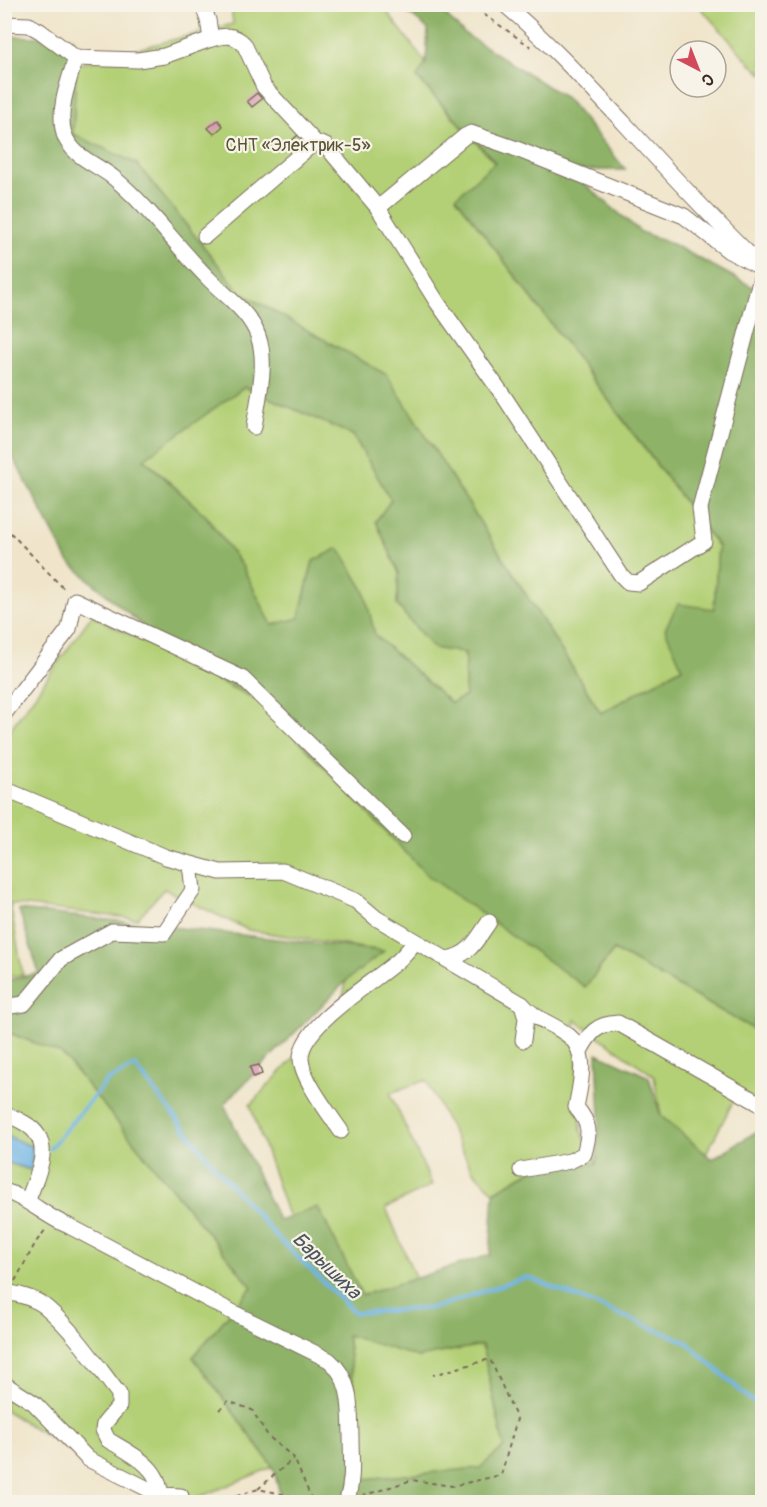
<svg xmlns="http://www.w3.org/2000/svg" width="767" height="1507" font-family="Pangolin,sans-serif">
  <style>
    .green { fill: #b3d076; stroke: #777d4a; stroke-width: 1.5 }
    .forest { fill: #8eb267; stroke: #646e42; stroke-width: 1.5; fill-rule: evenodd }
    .water { fill: #6fb5e6; stroke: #557082; stroke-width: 1.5 }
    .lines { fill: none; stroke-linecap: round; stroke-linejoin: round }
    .stream { stroke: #6fb5e6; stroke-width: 4 }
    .building { fill: #db96b5 }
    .minor-casing { stroke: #7a6b5b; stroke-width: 17 }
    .path { stroke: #7a6b5b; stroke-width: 2; stroke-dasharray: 4.5 4.5; stroke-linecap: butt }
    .minor { stroke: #fff; stroke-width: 15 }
    .labels { text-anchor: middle; stroke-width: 4.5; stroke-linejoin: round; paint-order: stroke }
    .park-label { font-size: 18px; fill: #595434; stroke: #f7f3e8 }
    .water-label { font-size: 20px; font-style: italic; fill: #4b545a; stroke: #f7f3e8 }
  </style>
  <rect width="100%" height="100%" fill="#f7f3e8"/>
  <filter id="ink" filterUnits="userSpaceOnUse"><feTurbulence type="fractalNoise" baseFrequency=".0167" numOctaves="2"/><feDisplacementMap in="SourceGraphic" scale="12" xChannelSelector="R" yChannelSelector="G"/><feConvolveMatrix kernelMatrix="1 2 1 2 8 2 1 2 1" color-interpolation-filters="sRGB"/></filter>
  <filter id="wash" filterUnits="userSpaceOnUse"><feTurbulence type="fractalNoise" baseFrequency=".008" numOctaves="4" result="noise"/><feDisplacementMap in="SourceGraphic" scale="24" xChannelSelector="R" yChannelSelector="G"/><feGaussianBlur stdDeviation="1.35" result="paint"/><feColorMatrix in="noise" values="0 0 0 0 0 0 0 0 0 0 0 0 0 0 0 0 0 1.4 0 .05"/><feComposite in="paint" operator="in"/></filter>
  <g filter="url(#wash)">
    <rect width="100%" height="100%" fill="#f0e5cb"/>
    <g class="green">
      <path d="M231 5H382L426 63 417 78 495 163 456 197 718 547 714 610 683 667 601 713 387 375 241 293 137 164 73 134 76 65 233 24Z"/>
      <path d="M698 5H762V74L749 62Z"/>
      <path d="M244 387 353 435 392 500 376 521 399 573 397 605 433 648 465 653V696L451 704 374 635 364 590 313 561 299 618 272 626 242 566 206 516 144 458Z"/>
      <path d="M92 615 263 703 585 987 614 950 753 1029 762 1018V1109L736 1096 706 1154 661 1116 654 1076 575 1020 581 1130 596 1164 537 1167 494 1192 472 1170 426 1080 390 1093 432 1185 386 1208 416 1279 361 1296 318 1208 289 1218 250 1105 341 1008 346 981 383 951 248 930 164 889 137 919 10 904 23 975 5 977 4 741 12 727Z"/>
      <path d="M4 1031 62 1054 252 1287 193 1357 273 1467 187 1502H154L5 1410V1162L30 1170 33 1147 5 1135Z"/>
      <path d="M347 1334 418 1357 482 1345 504 1447 480 1468 365 1479Z"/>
    </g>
    <g class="forest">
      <path d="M398 5H435L465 34 566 98 626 170H568L641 232 672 244 762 292V993L753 1029 614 950 585 987 427 875 263 703 186 664 68 561 5 442V36L73 38 76 65 73 134 137 164 241 293 387 375 601 713 682 668 665 629 678 604 714 609 718 546 456 197 495 162 417 77 426 63 428 29ZM244 387 353 435 391 500 376 521 399 573 397 605 433 648 465 653V696L451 703 375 635 364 590 339 548 313 561 299 618 272 625 242 566 206 516 144 459Z"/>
      <path d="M19 910 384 951 346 981 224 1104 279 1221 318 1207 362 1295 490 1255 494 1192 537 1167 596 1164 600 1117 597 1053 649 1077 661 1116 712 1159 759 1130 762 1133V1502H282L273 1467 193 1357 252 1287 62 1054 5 1031 4 981 39 973ZM347 1335 418 1357 482 1345 504 1447 480 1468 365 1479Z"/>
    </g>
    <path class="water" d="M4 1135 33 1147 31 1170 5 1162Z"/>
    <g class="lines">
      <path class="stream" d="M50 1148 107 1081 135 1066 216 1168 276 1236 355 1313 433 1308 527 1277 685 1341 762 1410"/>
    </g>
    <g id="blocks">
      <g class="building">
        <path d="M257 93 262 99 252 107 247 101Z"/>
        <path d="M218 120 223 126 214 134 208 128Z"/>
        <path d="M298 135 304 142 293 151 288 144Z"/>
        <path d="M259 1065 262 1074 253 1077 250 1067Z"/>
      </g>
    </g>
  </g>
  <g filter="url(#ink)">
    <use href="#blocks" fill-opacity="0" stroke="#7a6b5b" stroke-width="1.5"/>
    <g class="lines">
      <g class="minor-casing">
        <g id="minor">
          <path d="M202 4 208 20 211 39C224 35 234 34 244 44L264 87 315 142 326 146 378 208 437 302 505 398 621 575 628 582 639 583 704 541 700 508 762 274"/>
          <path d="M504 4C548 41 586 83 625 124 666 169 708 214 752 257"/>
          <path d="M4 24 29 25 40 31 76 58 138 60 164 56 211 39"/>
          <path d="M76 58C69 80 57 110 64 134 72 157 97 164 114 178 149 207 176 246 208 278 225 296 250 312 258 336 268 363 258 399 254 427"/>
          <path d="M378 208 465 136 471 133 514 148 684 216 729 251 762 268"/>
          <path d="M205 236 315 142"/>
          <path d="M4 714 69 629 75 600 242 678 403 836"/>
          <path d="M4 789 166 857 220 872 283 871 356 901 376 918 522 1004 526 1018 523 1040"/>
          <path d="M447 959C470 955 476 941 489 922"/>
          <path d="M4 1007 24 1004 61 959 112 931 164 933 193 890 190 864"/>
          <path d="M580 1051C590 1033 596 1024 618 1023L762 1105"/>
          <path d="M4 1113C13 1117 22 1121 29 1126 55 1145 36 1177 28 1200"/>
          <path d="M341 1131C330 1115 302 1079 301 1059 299 1026 377 980 400 959 405 954 410 948 415 942"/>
          <path d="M521 1170 570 1161 584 1154C590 1133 591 1125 576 1107 581 1083 590 1049 565 1033 549 1022 535 1019 522 1004"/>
          <path d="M4 1191C29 1198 45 1217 69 1226L234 1313 329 1360C352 1379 350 1409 351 1435 351 1461 354 1475 347 1501"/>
          <path d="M4 1292C18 1294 37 1299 47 1308 75 1332 97 1366 119 1394V1406L104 1424 103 1430 108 1440C130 1453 161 1467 160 1495"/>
          <path d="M4 1384 34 1403 88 1459 160 1495 181 1496"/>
        </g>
      </g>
      <g class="path">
        <path d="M469 4 531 47"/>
        <path d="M4 526 66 591"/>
        <path d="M15 1281 36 1242 46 1229"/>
        <path d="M219 1410 228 1401 252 1410 268 1436 294 1458 312 1500"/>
        <path d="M258 1489 294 1458"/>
        <path d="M362 1496 412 1480 452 1486 501 1475 517 1419 490 1359 433 1375"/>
        <path d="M219 1502 258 1489 312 1500 333 1501"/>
      </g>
      <use href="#minor" class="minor"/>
    </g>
  </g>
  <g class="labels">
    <g class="park-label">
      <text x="298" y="151">СНТ «Электрик-5»</text>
    </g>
    <g class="water-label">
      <text transform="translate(327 1265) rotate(44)" y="7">Барышиха</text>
    </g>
  </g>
  <rect width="767" height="1507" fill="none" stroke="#f7f3e8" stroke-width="24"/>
  <g transform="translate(698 69) rotate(138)"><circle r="28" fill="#f7f3e8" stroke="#aca397" stroke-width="1.5"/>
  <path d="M0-4.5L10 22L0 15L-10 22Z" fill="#d1495b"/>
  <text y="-9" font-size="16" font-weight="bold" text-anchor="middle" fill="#3b2a1e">С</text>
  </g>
</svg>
